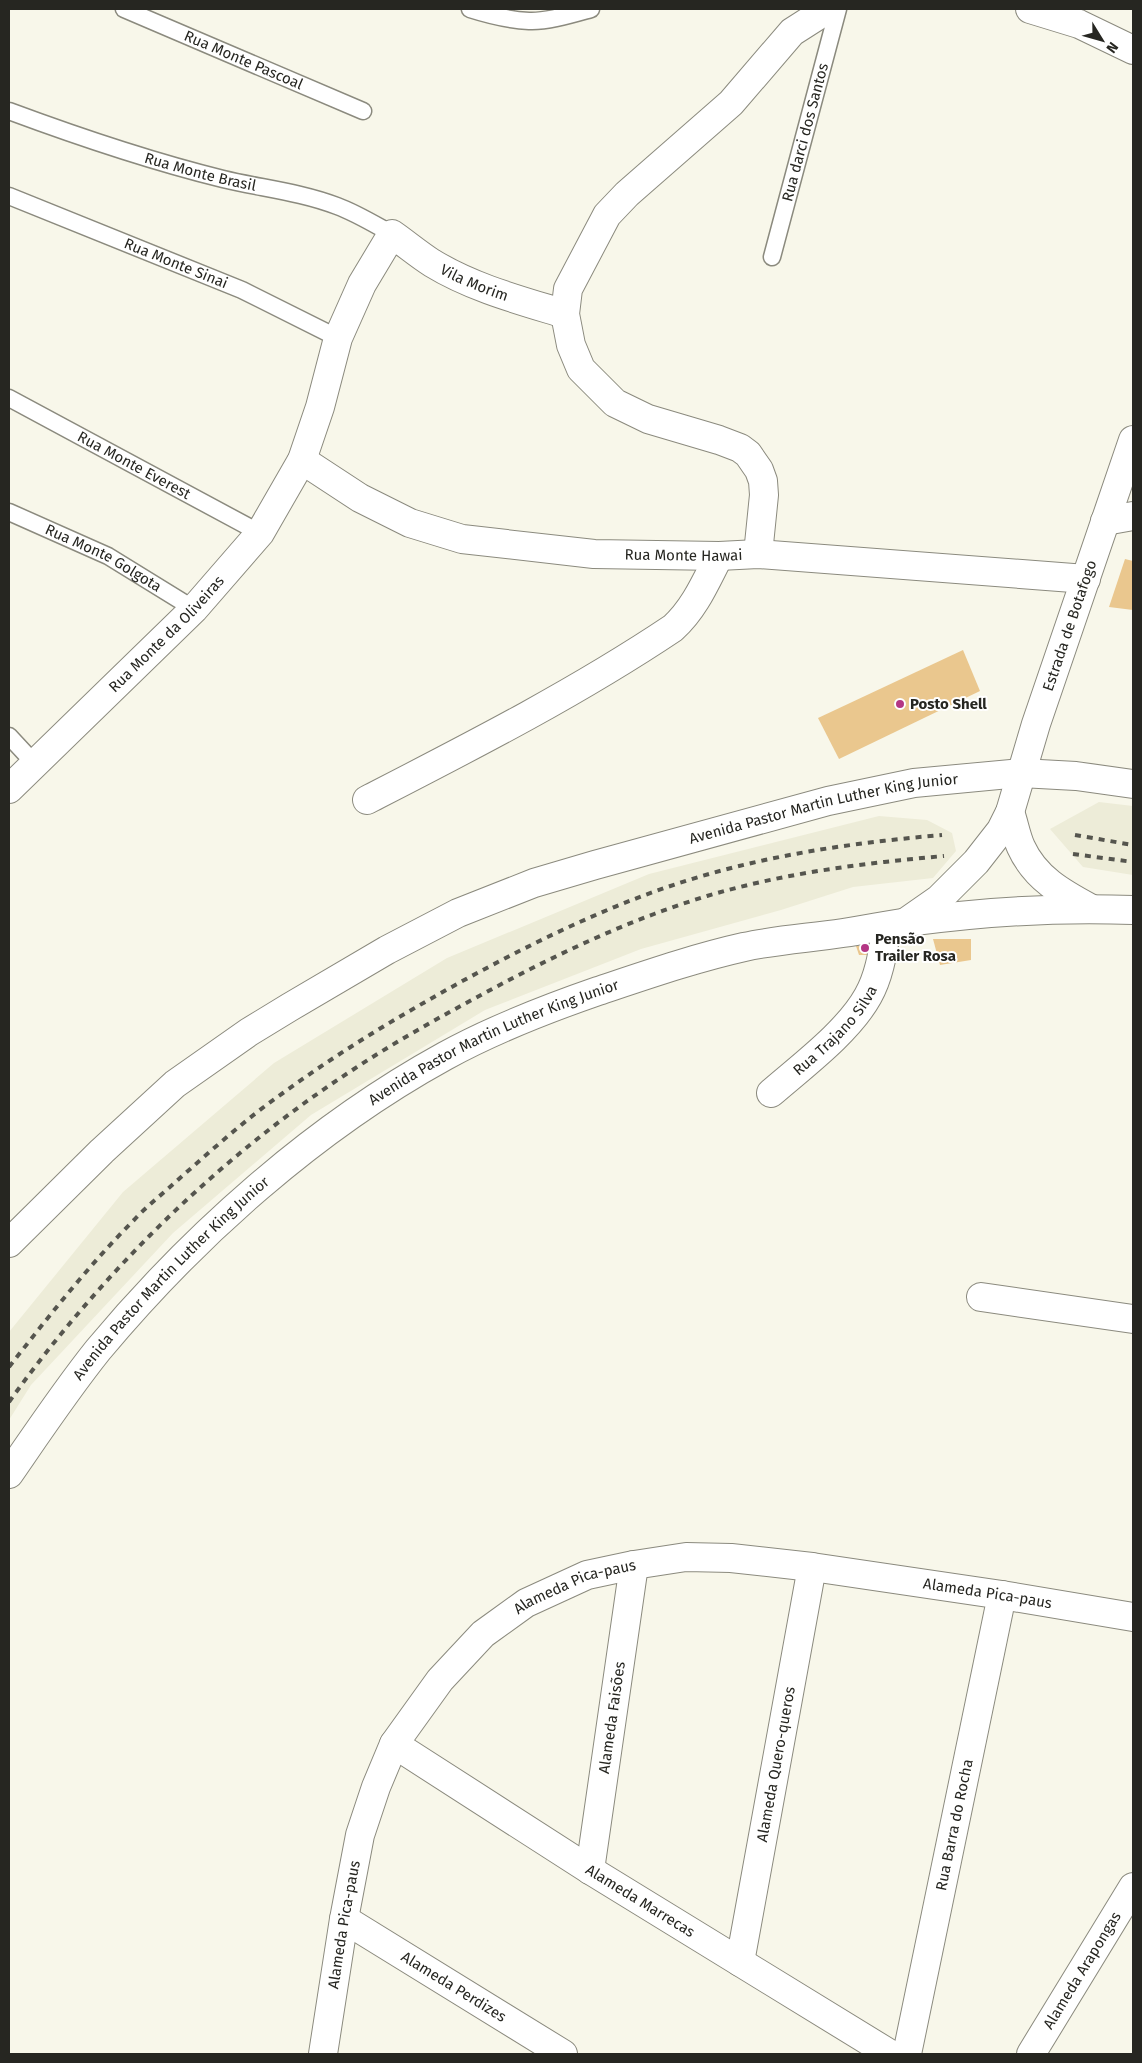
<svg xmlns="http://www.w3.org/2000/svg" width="1142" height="2063" font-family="'Fira Sans',sans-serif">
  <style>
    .built { fill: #edecd8 }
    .building { fill: #eac78e }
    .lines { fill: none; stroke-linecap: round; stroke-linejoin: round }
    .lane-casing { stroke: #8b8a7e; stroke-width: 19 }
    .street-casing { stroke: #8b8a7e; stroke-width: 30 }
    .secondary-casing { stroke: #8b8a7e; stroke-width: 30 }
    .primary-casing { stroke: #8b8a7e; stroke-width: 30 }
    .lane { stroke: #fff; stroke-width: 16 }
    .street { stroke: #fff; stroke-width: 28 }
    .secondary { stroke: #fff; stroke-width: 28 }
    .primary { stroke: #fff; stroke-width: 28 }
    .rail { stroke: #55554e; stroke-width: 4; stroke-dasharray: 6 6; stroke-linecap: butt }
    .poi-dot { fill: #b43684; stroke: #fff; stroke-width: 2 }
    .labels { text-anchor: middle; stroke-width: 4; stroke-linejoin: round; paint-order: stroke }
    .street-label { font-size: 15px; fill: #262621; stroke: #fff }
    .poi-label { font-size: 15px; font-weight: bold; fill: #262621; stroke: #fff; text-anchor: start }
  </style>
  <rect width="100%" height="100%" fill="#f8f7ea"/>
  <g class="built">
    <path d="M1099 802 1133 806V875L1083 867 1050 829Z"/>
    <path d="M879 816 927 820 952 833 956 851 933 878 853 887 781 910 641 949 485 1010 311 1115 173 1233 31 1385 9 1420V1332L123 1192 274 1063 447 958 649 874Z"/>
  </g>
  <g class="building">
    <path d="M1125 559 1133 561V610L1109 607Z"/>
    <path d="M963 650 980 691 839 759 818 718Z"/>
    <path d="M933 939H971V960L940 965Z"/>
    <path d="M873 943V955H859L856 946Z"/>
  </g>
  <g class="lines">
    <g class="lane-casing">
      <g id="lane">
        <path id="s1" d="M124 9 363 111"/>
        <path d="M470 9C489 15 509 20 529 21 547 22 573 14 591 9"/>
        <path id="s2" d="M9 111C79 137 150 161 223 179 260 188 301 192 337 206 356 213 374 224 392 234"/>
        <path id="s3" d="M9 196 242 290 338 338"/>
        <path id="s4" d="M772 257 838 9"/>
        <path id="s5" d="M9 398 260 533"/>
        <path id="s6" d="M9 512 108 556 194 609"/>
        <path d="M9 736 35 764"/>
      </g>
    </g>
    <g class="street-casing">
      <g id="street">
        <path d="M1030 9 1079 24 1133 50"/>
        <path id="s7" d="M302 460 360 498 410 523 462 539 594 554 719 556 758 554 1086 579"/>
        <path d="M1105 521 1133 516"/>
        <path d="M758 554 764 495 763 481 759 470 748 454 740 448 719 440 648 419 615 403 581 369 571 345 565 314 568 289 607 215 627 194 731 103 792 32 828 9"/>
        <path id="s8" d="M9 789 194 609 260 533 302 460 320 407 338 338 362 284 392 234C405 243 418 254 432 263 473 288 519 300 565 314"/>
        <path d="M367 800C470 747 576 693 673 628 695 608 706 581 719 556"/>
        <path id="s9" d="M771 1093C802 1066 848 1032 868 996 880 975 883 950 887 926"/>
        <path d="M981 1297 1133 1319"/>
        <path id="s10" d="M394 1744 590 1870 890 2054"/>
        <path id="s11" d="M590 1870 634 1565"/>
        <path id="s12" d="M344 1919 563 2054"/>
        <path id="s13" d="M740 1962 812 1567"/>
        <path id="s14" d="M323 2054 344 1919 360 1835 376 1787 394 1744 440 1680 483 1634 526 1603 587 1575 634 1565 686 1557 731 1558 812 1567 1002 1595 1133 1617"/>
        <path id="s15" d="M907 2054 1002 1595"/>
        <path id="s16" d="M1031 2054 1133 1887"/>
      </g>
    </g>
    <g class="secondary-casing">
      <g id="secondary">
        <path d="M1010 812C1014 823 1016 836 1021 847 1035 878 1062 893 1090 908"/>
        <path id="s17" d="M906 922 939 899 976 862 1001 830 1010 812 1036 724 1133 440"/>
      </g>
    </g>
    <g class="primary-casing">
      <g id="primary">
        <path id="s18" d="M9 1243 102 1151 175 1084 249 1032 290 1007 387 950 458 913 534 883 595 865 828 801 914 783 1021 773 1076 776 1133 784"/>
        <path id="s19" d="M9 1474C38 1432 66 1390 98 1350 194 1235 314 1128 445 1056 494 1029 546 1009 598 991 646 975 695 958 744 947 776 940 810 938 843 933 865 930 886 925 908 922 982 912 1058 907 1133 910"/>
      </g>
    </g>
    <use href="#lane" class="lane"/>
    <use href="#street" class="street"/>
    <use href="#secondary" class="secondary"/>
    <use href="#primary" class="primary"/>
    <g class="rail">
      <path d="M1075 835 1133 845"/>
      <path d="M1073 854 1133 862"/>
      <path d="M9 1367C49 1316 89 1265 135 1219 149 1204 165 1192 180 1178 213 1149 247 1118 283 1093 342 1050 404 1013 468 978 542 938 620 900 702 876 780 853 861 842 942 835"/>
      <path d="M9 1402C102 1272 220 1156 354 1069 395 1042 438 1018 481 995 553 956 628 920 707 896 784 873 864 863 944 856"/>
    </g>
  </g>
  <g class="poi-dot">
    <circle cx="900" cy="704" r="5"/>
    <circle cx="865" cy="948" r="5"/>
  </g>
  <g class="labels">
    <g class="street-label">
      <text dy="5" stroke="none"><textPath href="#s1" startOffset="130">Rua Monte Pascoal</textPath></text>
      <text dy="5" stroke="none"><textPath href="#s4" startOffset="129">Rua darci dos Santos</textPath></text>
      <text dy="5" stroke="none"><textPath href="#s2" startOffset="201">Rua Monte Brasil</textPath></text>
      <text dy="5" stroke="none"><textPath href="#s3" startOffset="180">Rua Monte Sinai</textPath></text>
      <text dy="5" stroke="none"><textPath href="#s8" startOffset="784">Vila Morim</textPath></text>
      <text dy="5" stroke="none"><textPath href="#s5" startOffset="142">Rua Monte Everest</textPath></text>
      <text dy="5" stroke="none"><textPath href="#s7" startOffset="402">Rua Monte Hawai</textPath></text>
      <text dy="5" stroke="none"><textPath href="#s6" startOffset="105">Rua Monte Golgota</textPath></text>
      <text dy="5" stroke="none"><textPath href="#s17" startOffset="349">Estrada de Botafogo</textPath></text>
      <text dy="5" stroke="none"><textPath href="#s8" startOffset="221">Rua Monte da Oliveiras</textPath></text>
      <text dy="5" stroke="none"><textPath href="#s18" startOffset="942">Avenida Pastor Martin Luther King Junior</textPath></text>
      <text dy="5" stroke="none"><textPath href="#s9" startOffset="90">Rua Trajano Silva</textPath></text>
      <text dy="5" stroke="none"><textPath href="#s19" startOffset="660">Avenida Pastor Martin Luther King Junior</textPath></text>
      <text dy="5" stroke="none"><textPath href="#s19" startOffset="255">Avenida Pastor Martin Luther King Junior</textPath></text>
      <text dy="5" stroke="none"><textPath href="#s14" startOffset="566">Alameda Pica-paus</textPath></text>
      <text dy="5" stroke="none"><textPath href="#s14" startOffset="986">Alameda Pica-paus</textPath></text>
      <text dy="5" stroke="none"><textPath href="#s11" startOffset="154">Alameda Faisões</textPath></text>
      <text dy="5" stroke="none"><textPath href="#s13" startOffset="201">Alameda Quero-queros</textPath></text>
      <text dy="5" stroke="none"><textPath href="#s15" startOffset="234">Rua Barra do Rocha</textPath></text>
      <text dy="5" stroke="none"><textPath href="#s10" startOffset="292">Alameda Marrecas</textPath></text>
      <text dy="5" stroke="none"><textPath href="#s14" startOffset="131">Alameda Pica-paus</textPath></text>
      <text dy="5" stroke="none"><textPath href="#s16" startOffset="98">Alameda Arapongas</textPath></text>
      <text dy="5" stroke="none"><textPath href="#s12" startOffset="129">Alameda Perdizes</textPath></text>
    </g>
    <g class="poi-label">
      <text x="910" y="709">Posto Shell</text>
      <text x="875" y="944">Pensão<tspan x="875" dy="17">Trailer Rosa</tspan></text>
    </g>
  </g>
  <rect width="1142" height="2063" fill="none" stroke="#262621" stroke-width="20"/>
  <g transform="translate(1102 40) rotate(127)" stroke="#ffffff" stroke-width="4" paint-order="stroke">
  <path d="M0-4L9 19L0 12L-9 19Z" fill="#262621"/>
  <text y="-8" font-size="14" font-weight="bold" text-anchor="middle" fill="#262621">N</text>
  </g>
</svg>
